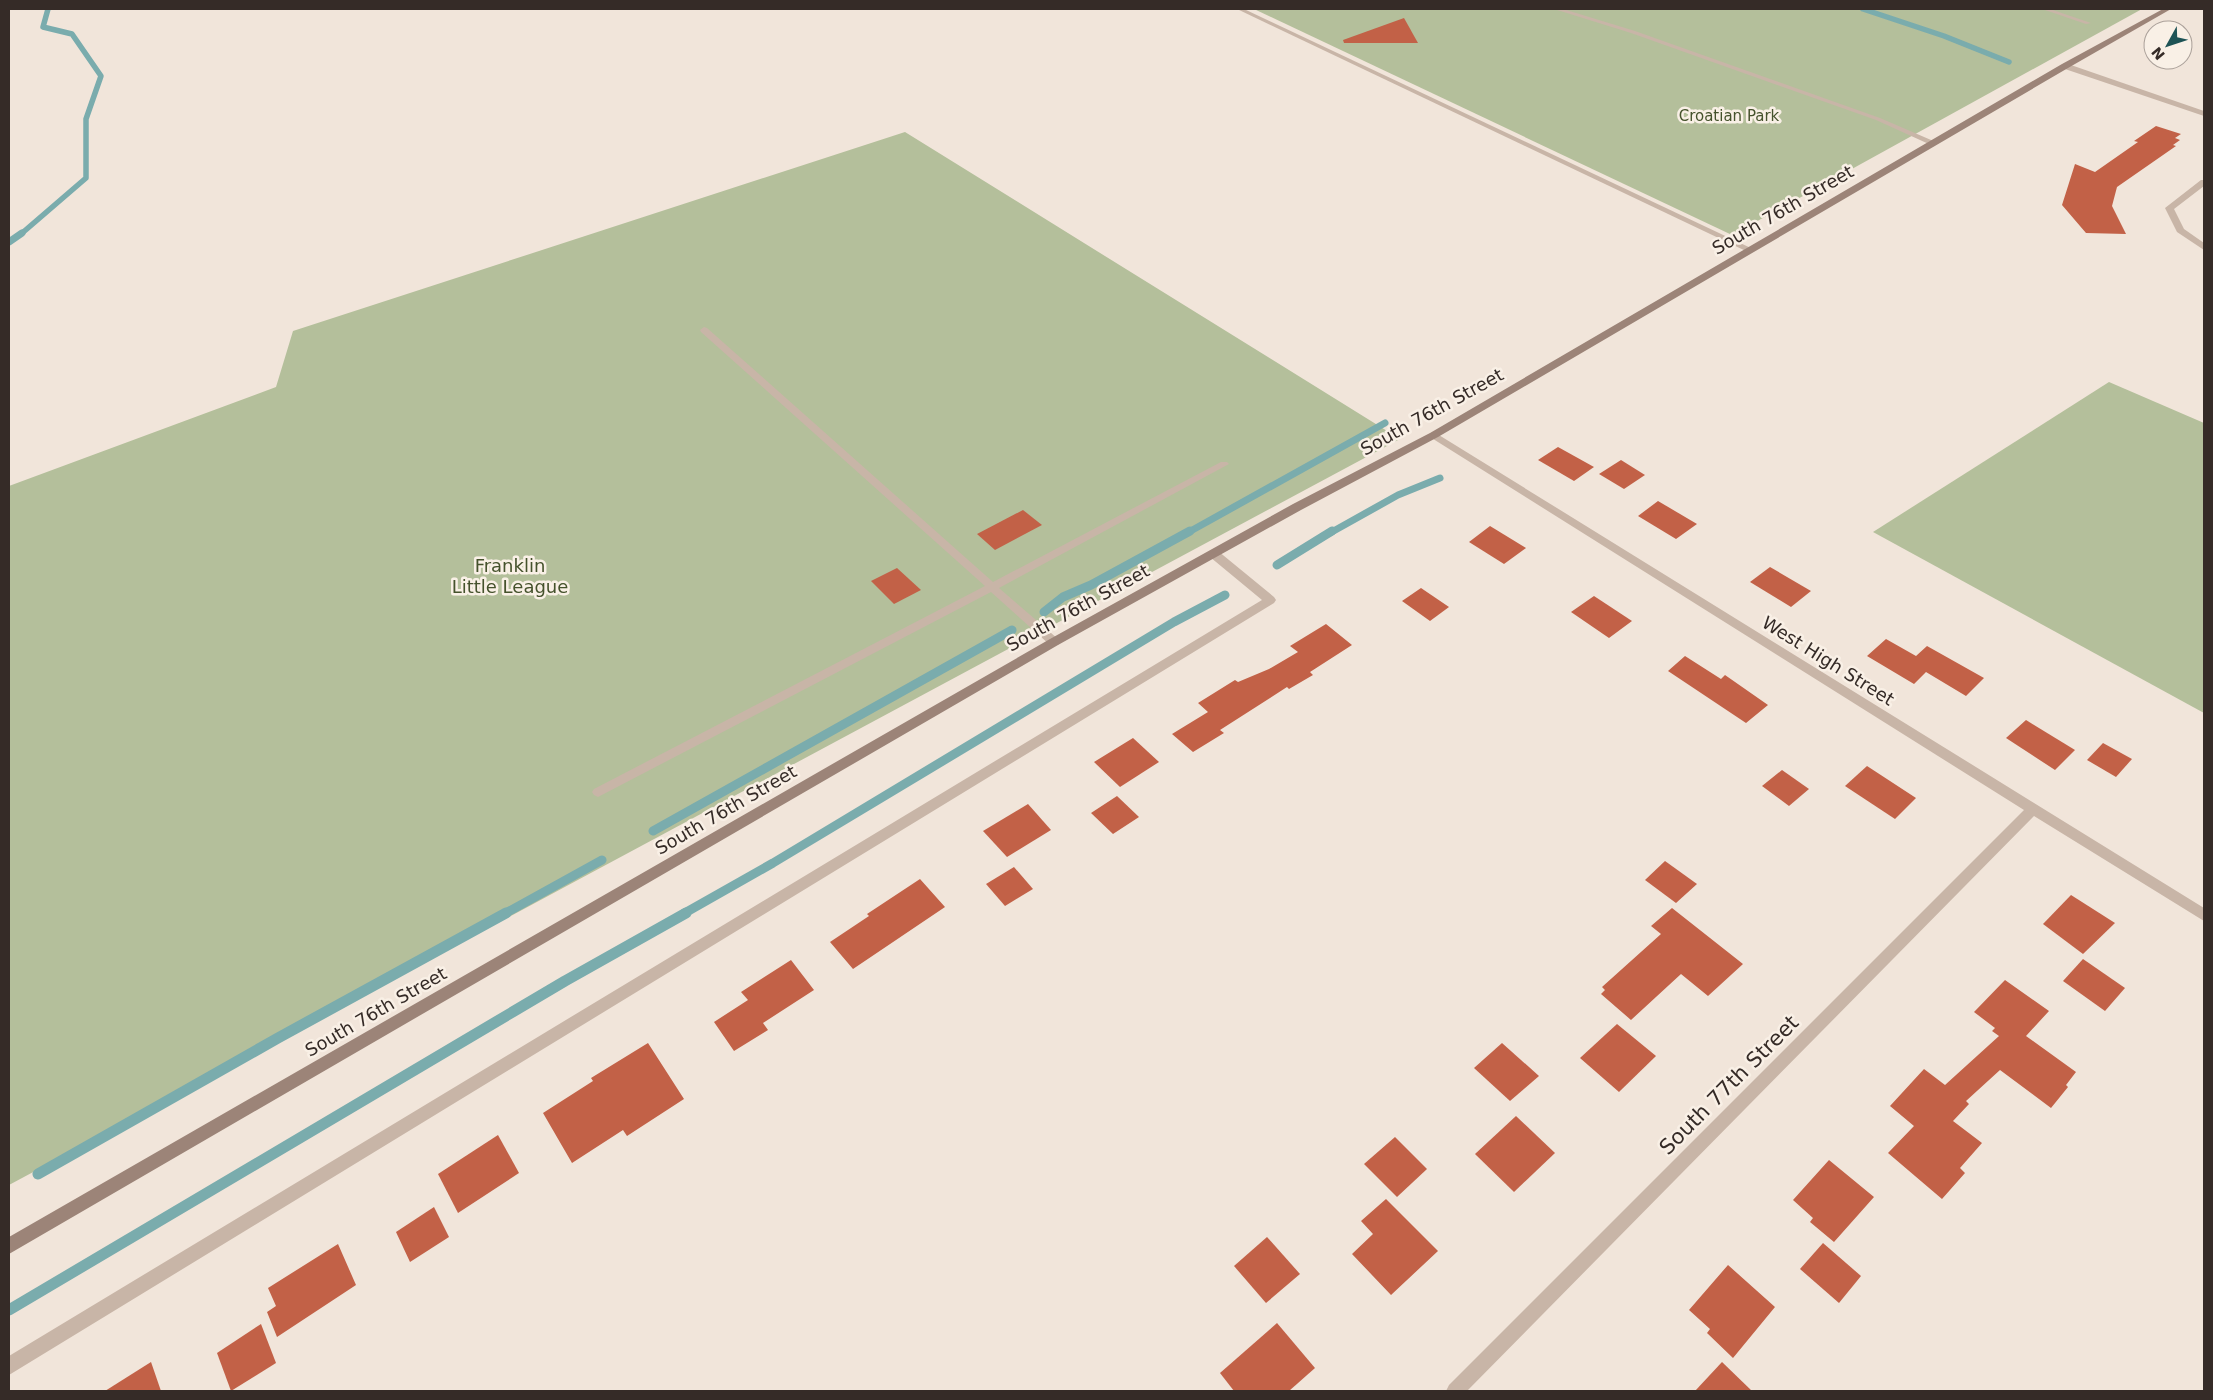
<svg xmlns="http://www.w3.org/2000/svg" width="2213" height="1400" font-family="'DejaVu Sans',sans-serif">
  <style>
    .green { fill: #b4bf9b }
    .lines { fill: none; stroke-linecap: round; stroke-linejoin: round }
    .stream-far3 { stroke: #7aacad; stroke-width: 5.5 }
    .stream-far2 { stroke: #7aacad; stroke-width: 7 }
    .stream-far1 { stroke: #7aacad; stroke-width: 9 }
    .stream { stroke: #7aacad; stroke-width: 11 }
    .building { fill: #c26147 }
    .service { fill: #c8b5a7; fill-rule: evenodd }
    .minor { fill: #c8b5a7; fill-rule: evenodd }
    .secondary { fill: #9c8478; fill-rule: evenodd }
    .labels { text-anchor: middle; stroke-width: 5; stroke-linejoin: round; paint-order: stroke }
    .far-park-label { font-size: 15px; fill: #45522c; stroke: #f9f0e6 }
    .street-label { font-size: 18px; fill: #352b27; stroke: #f9f0e6 }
    .park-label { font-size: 18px; fill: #45522c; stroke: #f9f0e6 }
    .near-street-label { font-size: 21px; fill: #352b27; stroke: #f9f0e6 }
  </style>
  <rect width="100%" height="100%" fill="#f1e5da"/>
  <g class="green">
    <path d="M1254 9H2142L1732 235Z"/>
    <path d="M905 132 1400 439 9 1185V486L276 387 293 331Z"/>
    <path d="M2109 382 2204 423V713L1873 532Z"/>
  </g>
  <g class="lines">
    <g class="stream-far3">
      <path d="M1863 9 1944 36 2009 62"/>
      <path d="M21 234 86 178V119L101 76 72 34 43 27 48 9"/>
    </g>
    <g class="stream-far2">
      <path d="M9 242 22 233"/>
      <path d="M1187 533 1385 423"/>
      <path d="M1330 533 1398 495 1440 478"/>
    </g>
    <g class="stream-far1">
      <path d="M1277 565 1332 531"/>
      <path d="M1044 612 1063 597 1091 585 1190 531"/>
      <path d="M653 831 1012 630"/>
      <path d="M504 914 602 860"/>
      <path d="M683 914 773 863 1174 622 1225 595"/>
    </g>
    <g class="stream">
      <path d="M38 1174 278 1038 506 913"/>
      <path d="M9 1310 565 981 686 913"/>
    </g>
  </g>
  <g class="building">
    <path d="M1404 18 1418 43H1344L1343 40Z"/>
    <path d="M2156 126 2181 134 2175 138 2180 140 2173 145 2176 146 2117 187 2112 206 2126 234 2086 233 2062 205 2075 164 2095 172 2138 142 2134 141Z"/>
    <path d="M1558 447 1594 467 1574 481 1538 460Z"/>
    <path d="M1621 460 1645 475 1624 489 1599 474Z"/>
    <path d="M1658 501 1697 524 1676 539 1638 516Z"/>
    <path d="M1023 510 1042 525 995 550 977 534Z"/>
    <path d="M1490 526 1526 548 1504 564 1469 542Z"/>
    <path d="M1770 567 1811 591 1791 607 1750 582Z"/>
    <path d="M897 568 921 590 894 604 871 581Z"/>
    <path d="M1421 588 1449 607 1430 621 1402 601Z"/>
    <path d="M1594 596 1632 621 1609 638 1571 612Z"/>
    <path d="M1326 624 1352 645 1310 672 1313 675 1289 689 1287 687 1220 730 1224 733 1193 752 1172 734 1208 712 1198 703 1235 680 1238 682 1269 669 1298 652 1290 646Z"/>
    <path d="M1886 639 1916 656 1927 646 1984 678 1966 696 1926 672 1914 684 1867 656Z"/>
    <path d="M1685 656 1721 679 1725 675 1768 705 1746 723 1668 671Z"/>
    <path d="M2026 720 2075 750 2055 770 2006 738Z"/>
    <path d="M1133 738 1159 762 1120 787 1094 762Z"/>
    <path d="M2103 743 2132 759 2116 777 2087 760Z"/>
    <path d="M1867 766 1916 798 1895 819 1845 786Z"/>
    <path d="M1782 770 1809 789 1789 806 1762 786Z"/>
    <path d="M1117 796 1139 817 1113 834 1091 813Z"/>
    <path d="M1028 804 1051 830 1007 857 983 831Z"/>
    <path d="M1665 861 1697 884 1676 903 1645 880Z"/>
    <path d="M1014 867 1033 889 1005 906 986 884Z"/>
    <path d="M920 879 945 907 853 969 830 942 869 916 867 914Z"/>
    <path d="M2071 895 2115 923 2083 954 2043 924Z"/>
    <path d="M1672 908 1743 964 1708 996 1681 974 1631 1020 1601 994 1605 990 1602 987 1661 934 1651 926Z"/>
    <path d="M2083 959 2125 988 2105 1011 2063 981Z"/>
    <path d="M791 960 814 990 763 1023 768 1030 734 1051 714 1022 748 1000 741 992Z"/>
    <path d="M2005 980 2049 1011 2026 1036 2076 1072 2066 1085 2068 1087 2051 1108 2000 1070 1966 1101 1969 1104 1953 1121 1982 1143 1960 1168 1965 1173 1942 1199 1888 1153 1914 1126 1890 1106 1924 1069 1945 1085 1999 1036 1992 1031 1995 1028 1974 1012Z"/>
    <path d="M1617 1024 1656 1056 1619 1092 1580 1058Z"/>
    <path d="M648 1043 684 1099 627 1136 623 1130 572 1163 543 1113 593 1081 591 1078Z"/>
    <path d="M1502 1043 1539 1076 1510 1101 1474 1068Z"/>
    <path d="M1516 1116 1555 1153 1514 1192 1475 1154Z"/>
    <path d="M498 1135 519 1173 458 1213 438 1174Z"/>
    <path d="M1395 1137 1427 1169 1397 1197 1364 1164Z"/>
    <path d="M1829 1160 1874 1197 1834 1242 1810 1222 1813 1218 1793 1200Z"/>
    <path d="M1386 1199 1438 1251 1391 1295 1352 1254 1373 1234 1361 1221Z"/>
    <path d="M434 1207 449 1237 410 1262 396 1232Z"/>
    <path d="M1267 1237 1300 1274 1266 1303 1234 1266Z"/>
    <path d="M1823 1243 1861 1276 1839 1303 1800 1269Z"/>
    <path d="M338 1244 356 1285 277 1337 267 1312 276 1306 268 1288Z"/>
    <path d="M1728 1265 1775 1307 1733 1358 1707 1333 1710 1329 1689 1310Z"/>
    <path d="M1277 1323 1315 1368 1289 1391H1234L1220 1373Z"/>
    <path d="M261 1324 276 1363 231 1391 217 1353Z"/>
    <path d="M151 1362 161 1391H105Z"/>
    <path d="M1722 1362 1752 1391H1695Z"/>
  </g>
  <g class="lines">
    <g class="service">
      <path d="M1237 9H1244L1755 250 1748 252Z"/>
      <path d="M1554 9H1563L1635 31 1880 118 1938 143 1931 145 1876 120 1631 33Z"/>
      <path d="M2042 9H2050L2091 23 2086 24Z"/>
      <path d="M704 327 707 328 993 582 1221 462H1227L1229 464 999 588 1058 639 1059 642 1058 645H1050L991 592 598 797 594 795 592 792 594 789 985 586 701 332 700 330Z"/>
    </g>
    <g class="minor">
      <path d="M2062 64H2068L2204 111V116L2062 68Z"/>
      <path d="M2201 180H2204V186L2174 209 2184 229 2204 243V250L2177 232 2165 208Z"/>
      <path d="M1434 432 2204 908V921L2034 816 1467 1391H1446L1449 1385 2024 810 1430 437 1429 435Z"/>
      <path d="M1214 550 1218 551 1274 597 1276 600 1274 603 9 1375V1356L1262 600 1210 557 1208 554Z"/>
    </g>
    <path class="secondary" d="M2163 9H2171L2068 68 1438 437 1301 510 1058 645 9 1254V1237L1050 639 1293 504 1430 433 2062 64Z"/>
  </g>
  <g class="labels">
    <g class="far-park-label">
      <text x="1729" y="121">Croatian Park</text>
    </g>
    <g class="street-label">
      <text transform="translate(1783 210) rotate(-30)" y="6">South 76th Street</text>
      <text transform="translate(1432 412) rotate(-29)" y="6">South 76th Street</text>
      <text transform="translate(1078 608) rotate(-29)" y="6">South 76th Street</text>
      <text transform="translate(1828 661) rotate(32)" y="6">West High Street</text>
      <text transform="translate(726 810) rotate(-30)" y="6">South 76th Street</text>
      <text transform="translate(376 1012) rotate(-30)" y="6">South 76th Street</text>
    </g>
    <g class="park-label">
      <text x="510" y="572">Franklin<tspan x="510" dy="21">Little League</tspan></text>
    </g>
    <g class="near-street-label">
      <text transform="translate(1729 1085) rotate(-45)" y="7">South 77th Street</text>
    </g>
  </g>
  <rect width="2213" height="1400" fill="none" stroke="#352b27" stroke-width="20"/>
  <g transform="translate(2168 45) rotate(230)"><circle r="24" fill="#f9f0e6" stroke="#aba19a"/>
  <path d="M0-4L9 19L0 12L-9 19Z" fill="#1e5355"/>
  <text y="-8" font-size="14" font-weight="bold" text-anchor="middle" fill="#352b27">N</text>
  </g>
</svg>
